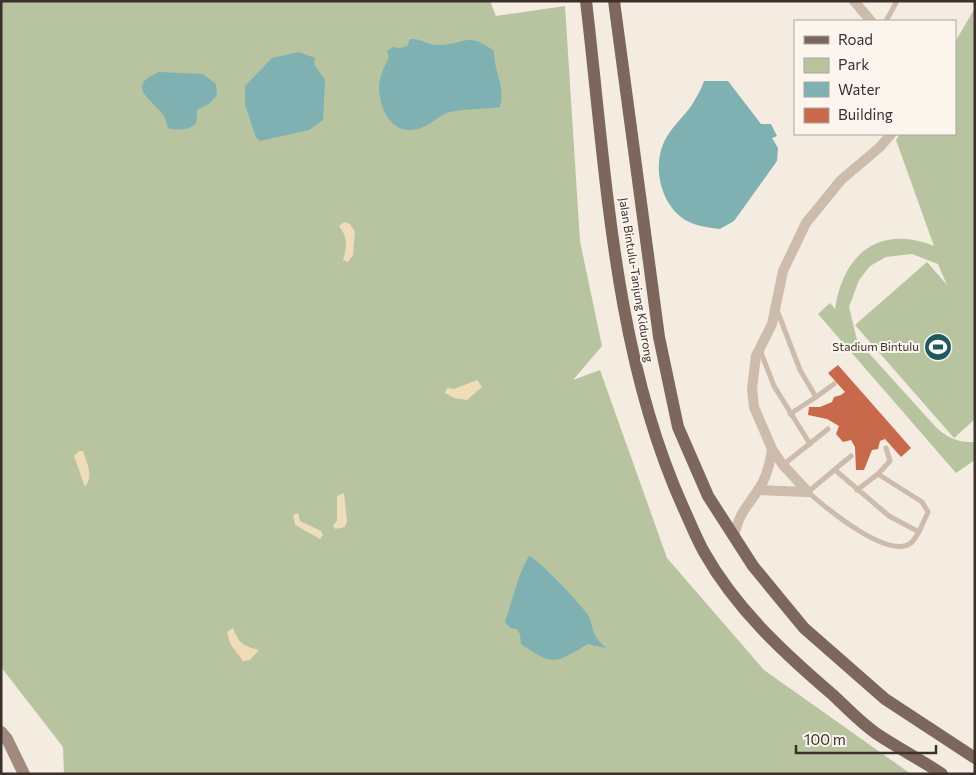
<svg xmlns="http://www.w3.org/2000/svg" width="976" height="775" font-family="Commissioner,sans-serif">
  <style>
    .green { fill: #b8c4a0 }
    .sand { fill: #efdcb8 }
    .water { fill: #7fb0b2 }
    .building { fill: #c8694b }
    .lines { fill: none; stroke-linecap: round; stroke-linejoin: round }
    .lane { stroke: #cdbbac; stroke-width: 5 }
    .street { stroke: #cdbbac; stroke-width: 10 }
    .secondary { stroke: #a18a7d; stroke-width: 12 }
    .primary { stroke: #7d675c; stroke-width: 12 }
    .labels { text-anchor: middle; stroke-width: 4; stroke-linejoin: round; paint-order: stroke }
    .street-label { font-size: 12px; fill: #3b302b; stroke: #fbf5ee }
    .poi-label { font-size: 12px; fill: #3b302b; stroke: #fbf5ee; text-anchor: end }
  </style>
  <rect width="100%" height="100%" fill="#f4ebe1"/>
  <g class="green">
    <path d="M1 1H490L496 16 565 6 580 241 602 346 573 380 600 370 667 558 764 670 911 774H64L63 747 1 667Z"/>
    <path d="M975 8V419L954 438 855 325 927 262 947 285 938 264 912 254 886 257 870 266 859 280 849 307 857 340 933 424C945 437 957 443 975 442V460L956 473 818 314 830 303 835 309C843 254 879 224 934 246L896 140 900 134H955V42Z"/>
  </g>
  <g class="sand">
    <path d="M344 222 350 224 355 232 353 255 348 262 343 260C347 246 348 238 339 226Z"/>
    <path d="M477 380 482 387 467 400 454 398 445 393 447 388 454 389Z"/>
    <path d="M79 451H83C87 463 94 477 85 487L74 456Z"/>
    <path d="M344 493 347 521 345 527 335 529 333 525 337 521V496Z"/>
    <path d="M298 513 300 521 321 531 323 535 320 539 295 525 293 515Z"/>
    <path d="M233 628C238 642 244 647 259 650L250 660 243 661 231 645 227 632Z"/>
  </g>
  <g class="water">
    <path d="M410 39C420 38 426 44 436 45 465 46 465 30 494 51 494 74 506 85 500 107 487 109 457 109 447 113 435 118 428 128 413 130 387 133 376 99 380 79 382 71 385 65 389 58L387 51 393 47 399 48 407 46Z"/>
    <path d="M299 52 315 58 314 64 325 80 323 120 309 130 260 141 256 137 245 105V86L272 58Z"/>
    <path d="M159 72 203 74 216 84 217 95 209 104 197 110C197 114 197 119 196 123 192 130 174 131 168 128 167 125 166 120 164 116 154 100 123 87 159 72Z"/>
    <path d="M704 81H728L761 124H771L777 136 772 138 778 148 777 161 734 221 720 229C709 228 697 226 687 221 661 206 652 168 664 142 671 126 688 114 696 98 699 93 702 87 704 81Z"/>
    <path d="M529 556C537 558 582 605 588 615 592 621 592 630 596 637 598 641 603 645 606 648L588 644C555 663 554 667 521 644L520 634 517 629 510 628 505 622C513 599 517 577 529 556Z"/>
  </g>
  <path class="building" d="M838 365 911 448 901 457 885 439 880 441 878 449 872 450 864 470H856L855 447 851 440 843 442 836 434 839 426 827 419 808 415 809 407H820L832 402 834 397 841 395 845 392 828 373Z"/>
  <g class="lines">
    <g class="lane">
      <path d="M886 21 897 1"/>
      <path d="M777 310 800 370 816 397 790 414"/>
      <path d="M760 350 774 386 810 444"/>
      <path d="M816 397 834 384"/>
      <path d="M851 456 808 492C826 508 888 560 911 543 919 536 923 522 928 512L922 502 878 474 857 490"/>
      <path d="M783 465 828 429"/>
      <path d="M835 470 889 516 919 532"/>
      <path d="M878 474 890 461 886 448"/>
    </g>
    <g class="street">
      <path d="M854 1 871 21"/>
      <path d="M758 490 808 492"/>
      <path d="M808 492 783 465 772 449 754 407 752 389 756 356 772 324 783 271 806 223 841 180 880 147 891 134"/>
      <path d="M734 536C740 511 746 509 758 490 767 478 770 463 772 449"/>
    </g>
    <path class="secondary" d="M1 732 7 739 24 774"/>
    <g class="primary">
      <path d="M586 1C606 169 613 352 683 507 690 522 696 538 704 552 736 609 784 653 833 695 847 708 861 723 877 734 898 748 921 760 942 774"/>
      <path d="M614 1 659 337 678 427 708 496 753 566 804 628 885 699 975 758"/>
    </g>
  </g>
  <defs>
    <g id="stadium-disc" transform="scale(1.4375)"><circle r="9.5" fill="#1f5a5e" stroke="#fbf5ee"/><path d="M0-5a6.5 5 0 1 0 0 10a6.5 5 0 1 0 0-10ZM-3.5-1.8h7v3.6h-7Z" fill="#fff"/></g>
  </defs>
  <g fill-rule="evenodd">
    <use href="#stadium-disc" x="938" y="347"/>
  </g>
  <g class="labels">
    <g class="street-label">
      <text transform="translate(636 280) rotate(81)" y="4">Jalan Bintulu-Tanjung Kidurong</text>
    </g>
    <g class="poi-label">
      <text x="919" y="351">Stadium Bintulu</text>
    </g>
  </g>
  <rect width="976" height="775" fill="none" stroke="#3b302b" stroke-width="5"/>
  <rect x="794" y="20" width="162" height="115" fill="#fbf5ee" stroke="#aea6a0"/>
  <rect x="804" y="36" width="25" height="8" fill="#7d675c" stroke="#aea6a0"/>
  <text x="838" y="45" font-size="15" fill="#3b302b">Road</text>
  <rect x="804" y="58" width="25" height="15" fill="#b8c4a0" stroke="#aea6a0"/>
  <text x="838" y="70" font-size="15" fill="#3b302b">Park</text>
  <rect x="804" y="82" width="25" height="15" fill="#7fb0b2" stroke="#aea6a0"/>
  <text x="838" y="95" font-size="15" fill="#3b302b">Water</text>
  <rect x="804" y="108" width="25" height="15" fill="#c8694b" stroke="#aea6a0"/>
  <text x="838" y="120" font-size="15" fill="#3b302b">Building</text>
  <path d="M796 745v8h140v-8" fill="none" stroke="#3b302b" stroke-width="2.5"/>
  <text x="804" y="745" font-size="15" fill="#3b302b" stroke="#fbf5ee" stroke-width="4" paint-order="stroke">100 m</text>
</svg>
